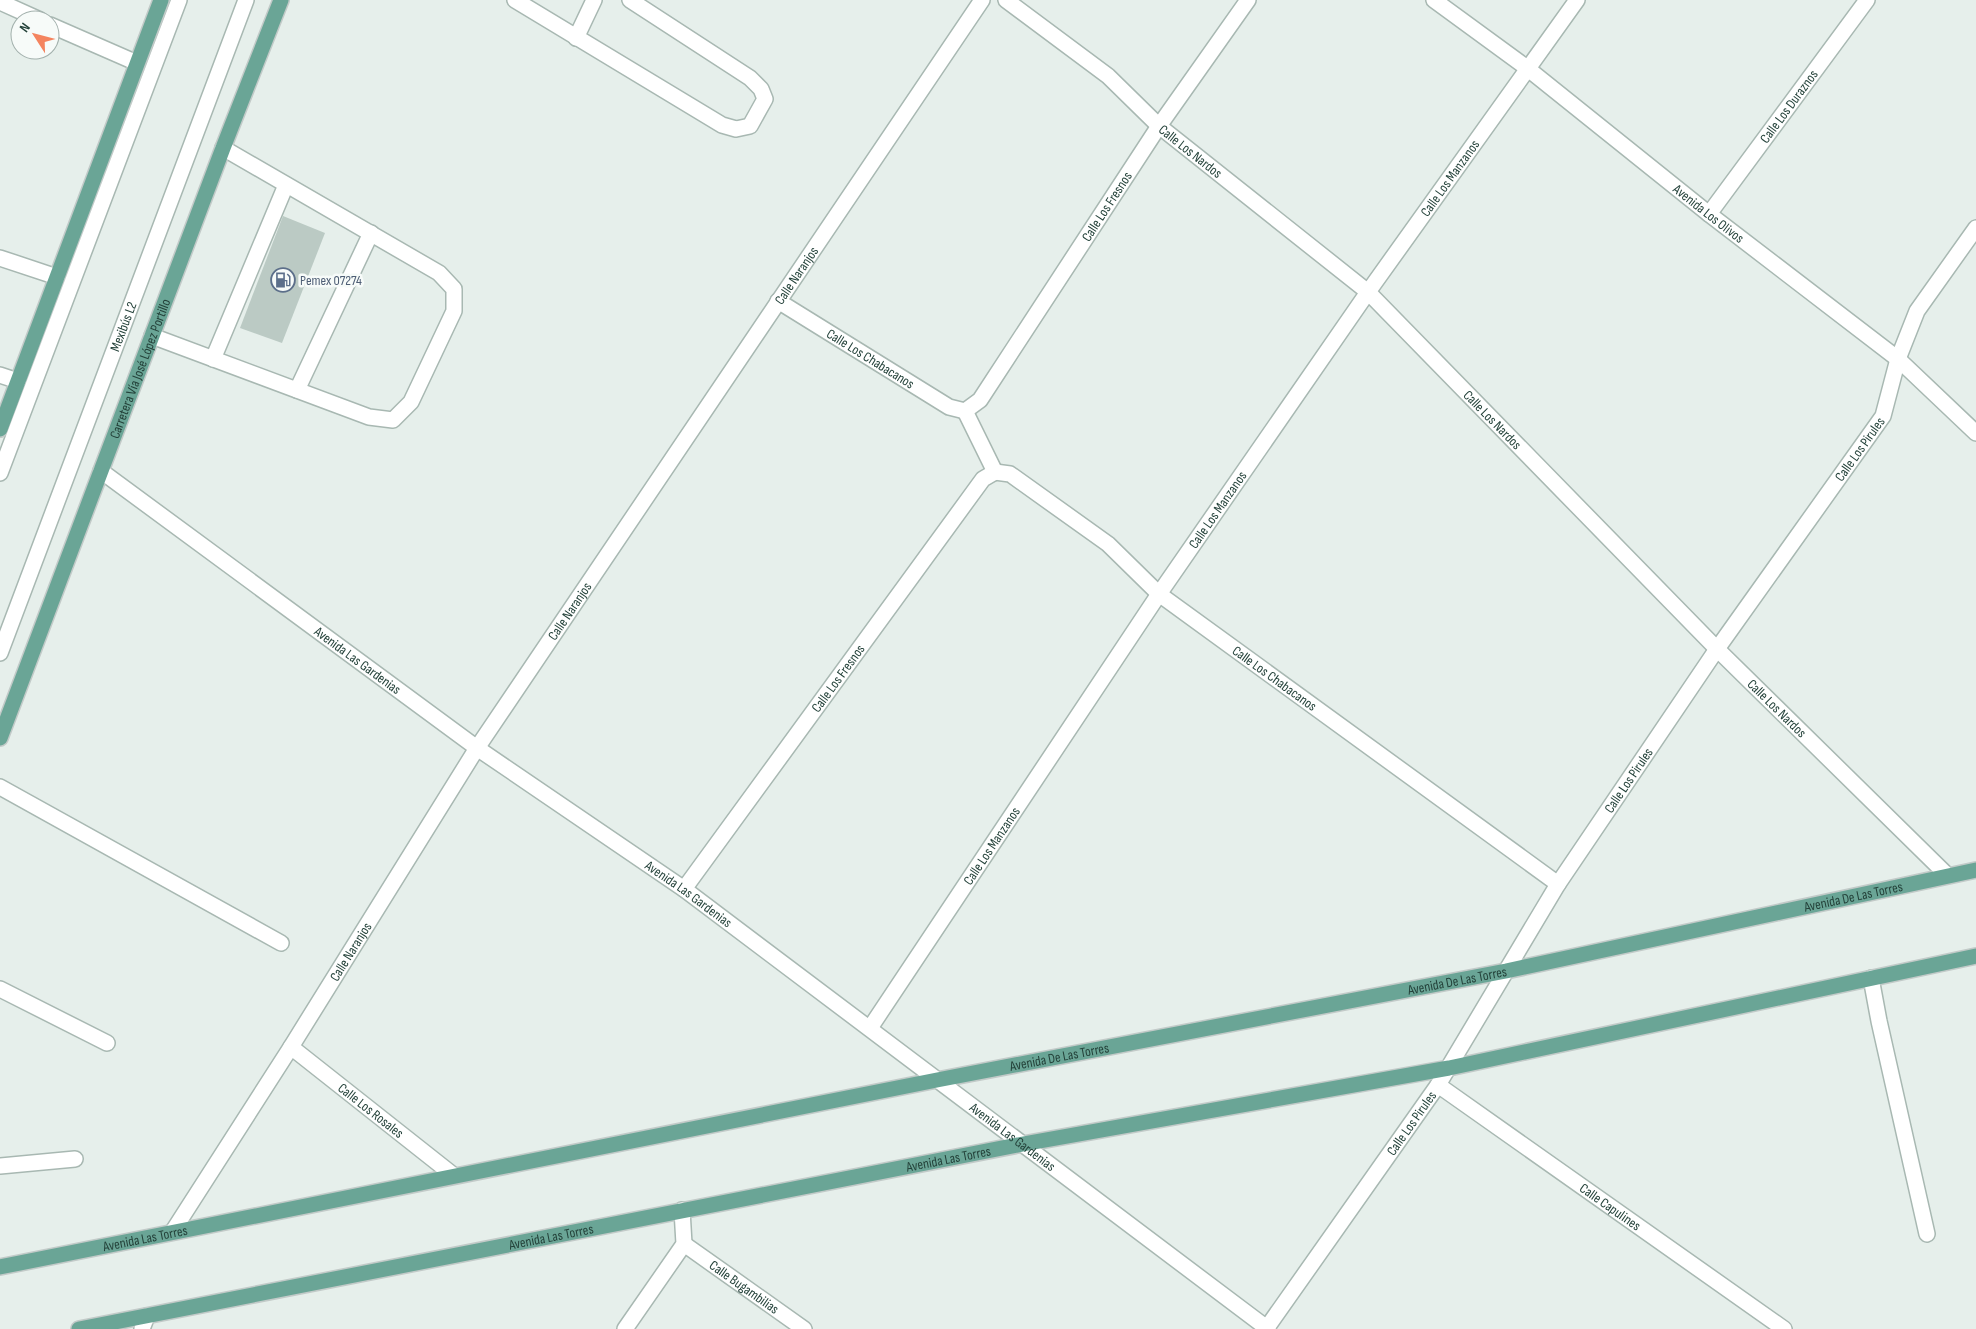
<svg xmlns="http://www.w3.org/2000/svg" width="1976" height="1329" font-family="'Sofia Sans Condensed',sans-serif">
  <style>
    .building { fill: #bbcac4 }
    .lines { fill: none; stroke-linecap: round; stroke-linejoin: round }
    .minor-casing { stroke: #a8b8b2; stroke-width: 18 }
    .major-casing { stroke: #c2cac8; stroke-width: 18 }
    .minor { stroke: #fff; stroke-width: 15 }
    .major { stroke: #6aa596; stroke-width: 15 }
    .labels { text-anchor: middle; stroke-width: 5; stroke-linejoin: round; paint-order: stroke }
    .street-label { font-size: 14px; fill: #24423a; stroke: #f7fbf9 }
    .service-label { font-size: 14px; fill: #4e5e75; stroke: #f7fbf9; text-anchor: start }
  </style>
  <rect width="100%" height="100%" fill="#e6efeb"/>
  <path class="building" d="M283 216 325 233 282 343 240 328Z"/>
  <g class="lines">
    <g class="minor-casing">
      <g id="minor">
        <path d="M515 0 722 125 736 129 750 126 765 99 761 89 750 78 630 0"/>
        <path id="s1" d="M1006 0 1108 76 1159 126 1368 292 1717 649 1947 875"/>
        <path id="s2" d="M1434 0 1527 68 1709 214 1898 359 1976 433"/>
        <path d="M0 2 40 20"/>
        <path d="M50 25 137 63"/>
        <path d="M576 38 594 0"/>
        <path id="s3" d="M1709 214 1867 0"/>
        <path d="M0 258 57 277"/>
        <path id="s4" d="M778 301 949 407 965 411"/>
        <path d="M152 336 369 417 393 420 411 402 454 311V289L439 273 223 148"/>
        <path d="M213 359 286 185"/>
        <path d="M0 375 18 381"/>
        <path d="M297 390 371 233"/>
        <path id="s5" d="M965 411 980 400 1159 126 1248 0"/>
        <path d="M965 411 995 472"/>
        <path id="s6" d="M101 471 477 748 684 889 1268 1329"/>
        <path id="s7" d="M995 472 1010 474 1108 544 1159 594 1558 884"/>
        <path d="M0 473 179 0"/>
        <path id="s8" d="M0 653 246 0"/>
        <path d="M0 787 281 943"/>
        <path id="s9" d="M684 889 983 479 995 472"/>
        <path d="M1871 978 1879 1021 1927 1234"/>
        <path d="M0 989 107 1043"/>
        <path id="s10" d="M870 1028 1159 594 1368 292 1577 0"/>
        <path id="s11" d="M291 1047 453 1175"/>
        <path id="s12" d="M1438 1085 1784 1329"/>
        <path d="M0 1166 75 1159"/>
        <path id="s13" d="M173 1231 291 1047 477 748 982 0"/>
        <path id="s14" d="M684 1244 804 1329"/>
        <path d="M142 1329 147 1316"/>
        <path d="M625 1329 684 1244 682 1210"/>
        <path id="s15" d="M1266 1329 1438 1085 1558 884 1717 649 1883 416 1898 359 1917 311 1976 228"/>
      </g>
    </g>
    <g class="major-casing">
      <g id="major">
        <path d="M0 429 161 0"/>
        <path id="s16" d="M0 738 223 148 281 0"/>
        <path id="s17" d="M0 1267 937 1080 1506 971 1976 870"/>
        <path id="s18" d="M79 1329 1023 1144 1449 1068 1976 956"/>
      </g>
    </g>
    <use href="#minor" class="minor"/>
    <use href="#major" class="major"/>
  </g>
  <defs>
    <g id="fuel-ring" transform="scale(1.25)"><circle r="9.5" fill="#f7fbf9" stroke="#5c6f8a" stroke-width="1.5"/><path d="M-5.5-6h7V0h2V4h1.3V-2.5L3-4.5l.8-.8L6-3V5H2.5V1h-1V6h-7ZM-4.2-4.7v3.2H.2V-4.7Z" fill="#5c6f8a"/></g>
  </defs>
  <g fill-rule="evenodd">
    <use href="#fuel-ring" x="283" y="280"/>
  </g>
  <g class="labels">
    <g class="street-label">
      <text dy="5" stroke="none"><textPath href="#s3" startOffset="134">Calle Los Duraznos</textPath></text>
      <text dy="5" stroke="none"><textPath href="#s1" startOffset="239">Calle Los Nardos</textPath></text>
      <text dy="5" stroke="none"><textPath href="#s10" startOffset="1029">Calle Los Manzanos</textPath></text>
      <text dy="5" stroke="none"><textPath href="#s5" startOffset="250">Calle Los Fresnos</textPath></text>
      <text dy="5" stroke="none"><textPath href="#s2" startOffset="348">Avenida Los Olivos</textPath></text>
      <text dy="5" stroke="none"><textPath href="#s13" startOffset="1141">Calle Naranjos</textPath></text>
      <text dy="5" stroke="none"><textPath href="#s8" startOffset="349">Mexibús L2</textPath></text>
      <text dy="5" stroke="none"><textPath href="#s4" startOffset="109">Calle Los Chabacanos</textPath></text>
      <text dy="5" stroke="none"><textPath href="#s16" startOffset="395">Carretera Vía José López Portillo</textPath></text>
      <text dy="5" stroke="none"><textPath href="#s1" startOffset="644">Calle Los Nardos</textPath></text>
      <text dy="5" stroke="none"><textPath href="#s15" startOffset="1062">Calle Los Pirules</textPath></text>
      <text dy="5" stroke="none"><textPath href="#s10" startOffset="624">Calle Los Manzanos</textPath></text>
      <text dy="5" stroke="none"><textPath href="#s13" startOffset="736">Calle Naranjos</textPath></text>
      <text dy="5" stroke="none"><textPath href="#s6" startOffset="319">Avenida Las Gardenias</textPath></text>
      <text dy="5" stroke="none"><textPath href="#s9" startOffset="261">Calle Los Fresnos</textPath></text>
      <text dy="5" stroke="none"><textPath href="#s7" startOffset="350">Calle Los Chabacanos</textPath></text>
      <text dy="5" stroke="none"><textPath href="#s1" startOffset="1049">Calle Los Nardos</textPath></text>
      <text dy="5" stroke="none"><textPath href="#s15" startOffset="658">Calle Los Pirules</textPath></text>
      <text dy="5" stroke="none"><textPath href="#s10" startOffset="219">Calle Los Manzanos</textPath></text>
      <text dy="5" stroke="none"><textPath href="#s6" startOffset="724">Avenida Las Gardenias</textPath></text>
      <text dy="5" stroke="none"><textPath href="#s17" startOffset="1890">Avenida De Las Torres</textPath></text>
      <text dy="5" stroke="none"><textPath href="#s13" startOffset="331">Calle Naranjos</textPath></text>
      <text dy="5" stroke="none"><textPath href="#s17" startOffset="1485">Avenida De Las Torres</textPath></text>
      <text dy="5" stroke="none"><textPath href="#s17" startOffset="1080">Avenida De Las Torres</textPath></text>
      <text dy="5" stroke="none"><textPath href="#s11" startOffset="102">Calle Los Rosales</textPath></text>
      <text dy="5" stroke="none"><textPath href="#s15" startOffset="252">Calle Los Pirules</textPath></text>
      <text dy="5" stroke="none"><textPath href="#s6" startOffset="1129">Avenida Las Gardenias</textPath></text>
      <text dy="5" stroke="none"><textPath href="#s18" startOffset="886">Avenida Las Torres</textPath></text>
      <text dy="5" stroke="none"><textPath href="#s12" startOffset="211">Calle Capulines</textPath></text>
      <text dy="5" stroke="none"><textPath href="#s18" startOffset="481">Avenida Las Torres</textPath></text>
      <text dy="5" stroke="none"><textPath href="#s17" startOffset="148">Avenida Las Torres</textPath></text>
      <text dy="5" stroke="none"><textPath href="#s14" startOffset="74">Calle Bugambilias</textPath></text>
    </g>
    <g class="service-label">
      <text x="300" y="285">Pemex 07274</text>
    </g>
  </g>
  <g transform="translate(35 35) rotate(306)"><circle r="24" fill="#f7fbf9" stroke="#a3b1ad"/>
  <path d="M0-4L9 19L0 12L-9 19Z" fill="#f4845f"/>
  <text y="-8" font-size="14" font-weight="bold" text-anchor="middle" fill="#24423a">N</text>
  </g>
</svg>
